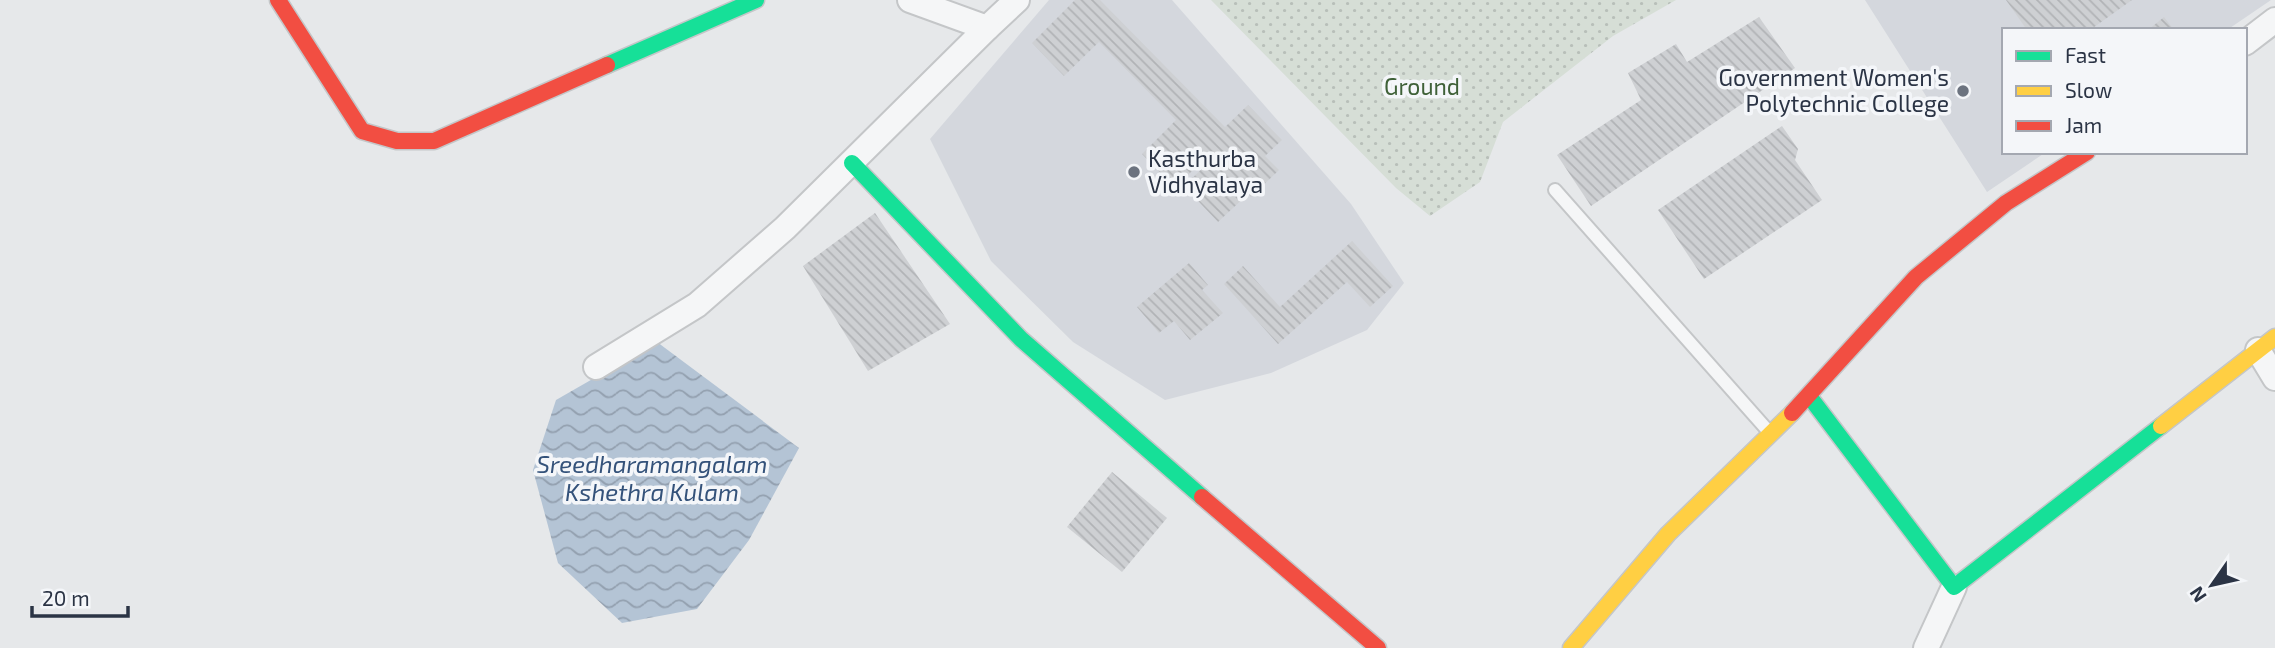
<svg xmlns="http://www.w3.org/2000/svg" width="2275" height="648" font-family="'Exo 2',sans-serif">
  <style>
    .built { fill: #d4d7dd }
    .park { fill: url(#park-dots) }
    .water { fill: url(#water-waves) }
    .building { fill: url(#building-back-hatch) }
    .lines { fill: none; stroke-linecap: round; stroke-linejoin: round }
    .lane-casing { stroke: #c4c6c8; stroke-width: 16 }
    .street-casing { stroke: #c4c6c8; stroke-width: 28 }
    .fast-casing { stroke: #c4c6c8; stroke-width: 19 }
    .slow-casing { stroke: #c4c6c8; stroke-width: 19 }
    .jam-casing { stroke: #c4c6c8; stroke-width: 19 }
    .lane { stroke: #f5f6f7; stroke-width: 12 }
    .street { stroke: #f5f6f7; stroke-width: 24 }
    .fast { stroke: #16e098; stroke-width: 16 }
    .slow { stroke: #ffcf43; stroke-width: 16 }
    .jam { stroke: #f24e42; stroke-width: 16 }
    .poi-dot { fill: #6c737f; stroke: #f4f6f9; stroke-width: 2.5 }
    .labels { text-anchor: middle; stroke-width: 7; stroke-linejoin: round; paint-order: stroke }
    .poi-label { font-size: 23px; fill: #2b3445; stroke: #f4f6f9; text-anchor: end }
    .park-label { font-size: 23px; fill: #3f6138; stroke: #f4f6f9 }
    .water-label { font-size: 24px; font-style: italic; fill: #34527a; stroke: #f4f6f9 }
  </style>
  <defs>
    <pattern id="park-dots" width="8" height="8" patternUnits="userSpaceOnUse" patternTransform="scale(1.75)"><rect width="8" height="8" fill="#d6ded6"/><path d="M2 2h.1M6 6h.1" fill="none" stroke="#b8bfb9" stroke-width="1.8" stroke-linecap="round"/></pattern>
    <pattern id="water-waves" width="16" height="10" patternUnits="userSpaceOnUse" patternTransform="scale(1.75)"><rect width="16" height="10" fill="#b4c4d5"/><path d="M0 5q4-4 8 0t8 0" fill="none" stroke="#93a0af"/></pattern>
    <pattern id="building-back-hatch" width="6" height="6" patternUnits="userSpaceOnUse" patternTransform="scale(1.75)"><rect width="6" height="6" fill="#ced0d3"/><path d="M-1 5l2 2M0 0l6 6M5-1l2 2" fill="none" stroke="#b1b3b6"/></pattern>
  </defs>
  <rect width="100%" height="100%" fill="#e6e8ea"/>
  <g class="built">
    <path d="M1049 0H1172L1351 204 1404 283 1367 330 1271 373 1165 400 1073 342 991 261 930 139Z"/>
    <path d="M1865 0H2271L2227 30H2004V152H2046L1987 192Z"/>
  </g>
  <path class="park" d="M1211 0H1676L1613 36 1503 122 1480 182 1430 216 1396 188Z"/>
  <path class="water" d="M657 342 799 448 749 540 697 609 622 623 558 563 533 470 556 400Z"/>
  <g class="building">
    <path d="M1075 0H1100L1225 127 1248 105 1282 140 1265 156 1279 170 1251 197 1248 194 1218 222 1184 186 1213 158 1209 154 1175 188 1142 154 1176 120 1099 42 1064 76 1032 43Z"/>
    <path d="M2006 0H2132L2090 30H2027Z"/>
    <path d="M1759 17 1795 68 1591 206 1557 155 1641 100 1628 73 1676 44 1687 62Z"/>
    <path d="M2164 17 2174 30H2148Z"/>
    <path d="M1782 126 1798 149 1795 160 1822 200 1704 279 1658 210Z"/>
    <path d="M875 213 950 324 868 371 803 266Z"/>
    <path d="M1352 241 1393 286 1370 307 1347 282 1278 344 1224 284 1243 266 1280 307Z"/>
    <path d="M1189 263 1208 285 1202 290 1223 313 1190 340 1174 321 1159 333 1137 307Z"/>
    <path d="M1112 472 1167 518 1122 572 1067 527Z"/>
  </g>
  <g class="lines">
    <g class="lane-casing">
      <path id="lane" d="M1555 190 1770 433"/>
    </g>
    <g class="street-casing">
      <g id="street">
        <path d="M910 0 987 28 1017 0"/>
        <path d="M2245 43 2275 20"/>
        <path d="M2258 350 2275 378"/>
        <path d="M596 367 697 305 785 228 987 28"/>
        <path d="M1926 648 1954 587"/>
      </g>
    </g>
    <g class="fast-casing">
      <g id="fast">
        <path d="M607 65 756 0"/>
        <path d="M852 163 1021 339 1202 497"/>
        <path d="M1809 396 1954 587 2161 426"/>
      </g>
    </g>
    <g class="slow-casing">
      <g id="slow">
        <path d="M2161 426 2275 337"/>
        <path d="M1571 648 1668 534 1792 413"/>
      </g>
    </g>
    <g class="jam-casing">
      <g id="jam">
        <path d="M278 0 362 131 397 141H434L607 65"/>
        <path d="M1792 413 1916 277 2006 203 2087 152"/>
        <path d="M1202 497 1378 648"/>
      </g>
    </g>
    <use href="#lane" class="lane"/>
    <use href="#street" class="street"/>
    <use href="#fast" class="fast"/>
    <use href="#slow" class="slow"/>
    <use href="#jam" class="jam"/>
  </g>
  <g class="poi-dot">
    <circle cx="1963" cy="91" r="7"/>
    <circle cx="1134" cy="172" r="7"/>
  </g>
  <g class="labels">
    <g class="poi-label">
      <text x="1949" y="86">Government Women's<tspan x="1949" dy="26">Polytechnic College</tspan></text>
      <text x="1148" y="167" text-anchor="start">Kasthurba<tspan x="1148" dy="26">Vidhyalaya</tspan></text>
    </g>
    <g class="park-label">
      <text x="1422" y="95">Ground</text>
    </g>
    <g class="water-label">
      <text x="652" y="473">Sreedharamangalam<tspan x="652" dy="28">Kshethra Kulam</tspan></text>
    </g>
  </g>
  <rect x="2002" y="28" width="245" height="126" fill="#f4f6f9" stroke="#a4a8b1" stroke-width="2"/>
  <rect x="2016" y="51" width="35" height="10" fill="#16e098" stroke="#a4a8b1" stroke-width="2"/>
  <text x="2065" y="63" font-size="21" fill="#2b3445">Fast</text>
  <rect x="2016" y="86" width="35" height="10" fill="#ffcf43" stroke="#a4a8b1" stroke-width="2"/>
  <text x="2065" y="98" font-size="21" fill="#2b3445">Slow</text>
  <rect x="2016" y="121" width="35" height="10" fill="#f24e42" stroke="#a4a8b1" stroke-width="2"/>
  <text x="2065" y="133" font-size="21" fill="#2b3445">Jam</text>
  <g transform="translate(2212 585) rotate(236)" stroke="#f4f6f9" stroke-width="5" paint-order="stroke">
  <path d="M0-5L12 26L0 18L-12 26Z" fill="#2b3445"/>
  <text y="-10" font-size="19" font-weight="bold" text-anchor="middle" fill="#2b3445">N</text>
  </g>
  <path d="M32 606v10h96v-10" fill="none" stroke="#2b3445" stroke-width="3.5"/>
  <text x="42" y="606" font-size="21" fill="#2b3445" stroke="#f4f6f9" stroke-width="5" paint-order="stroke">20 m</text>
</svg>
